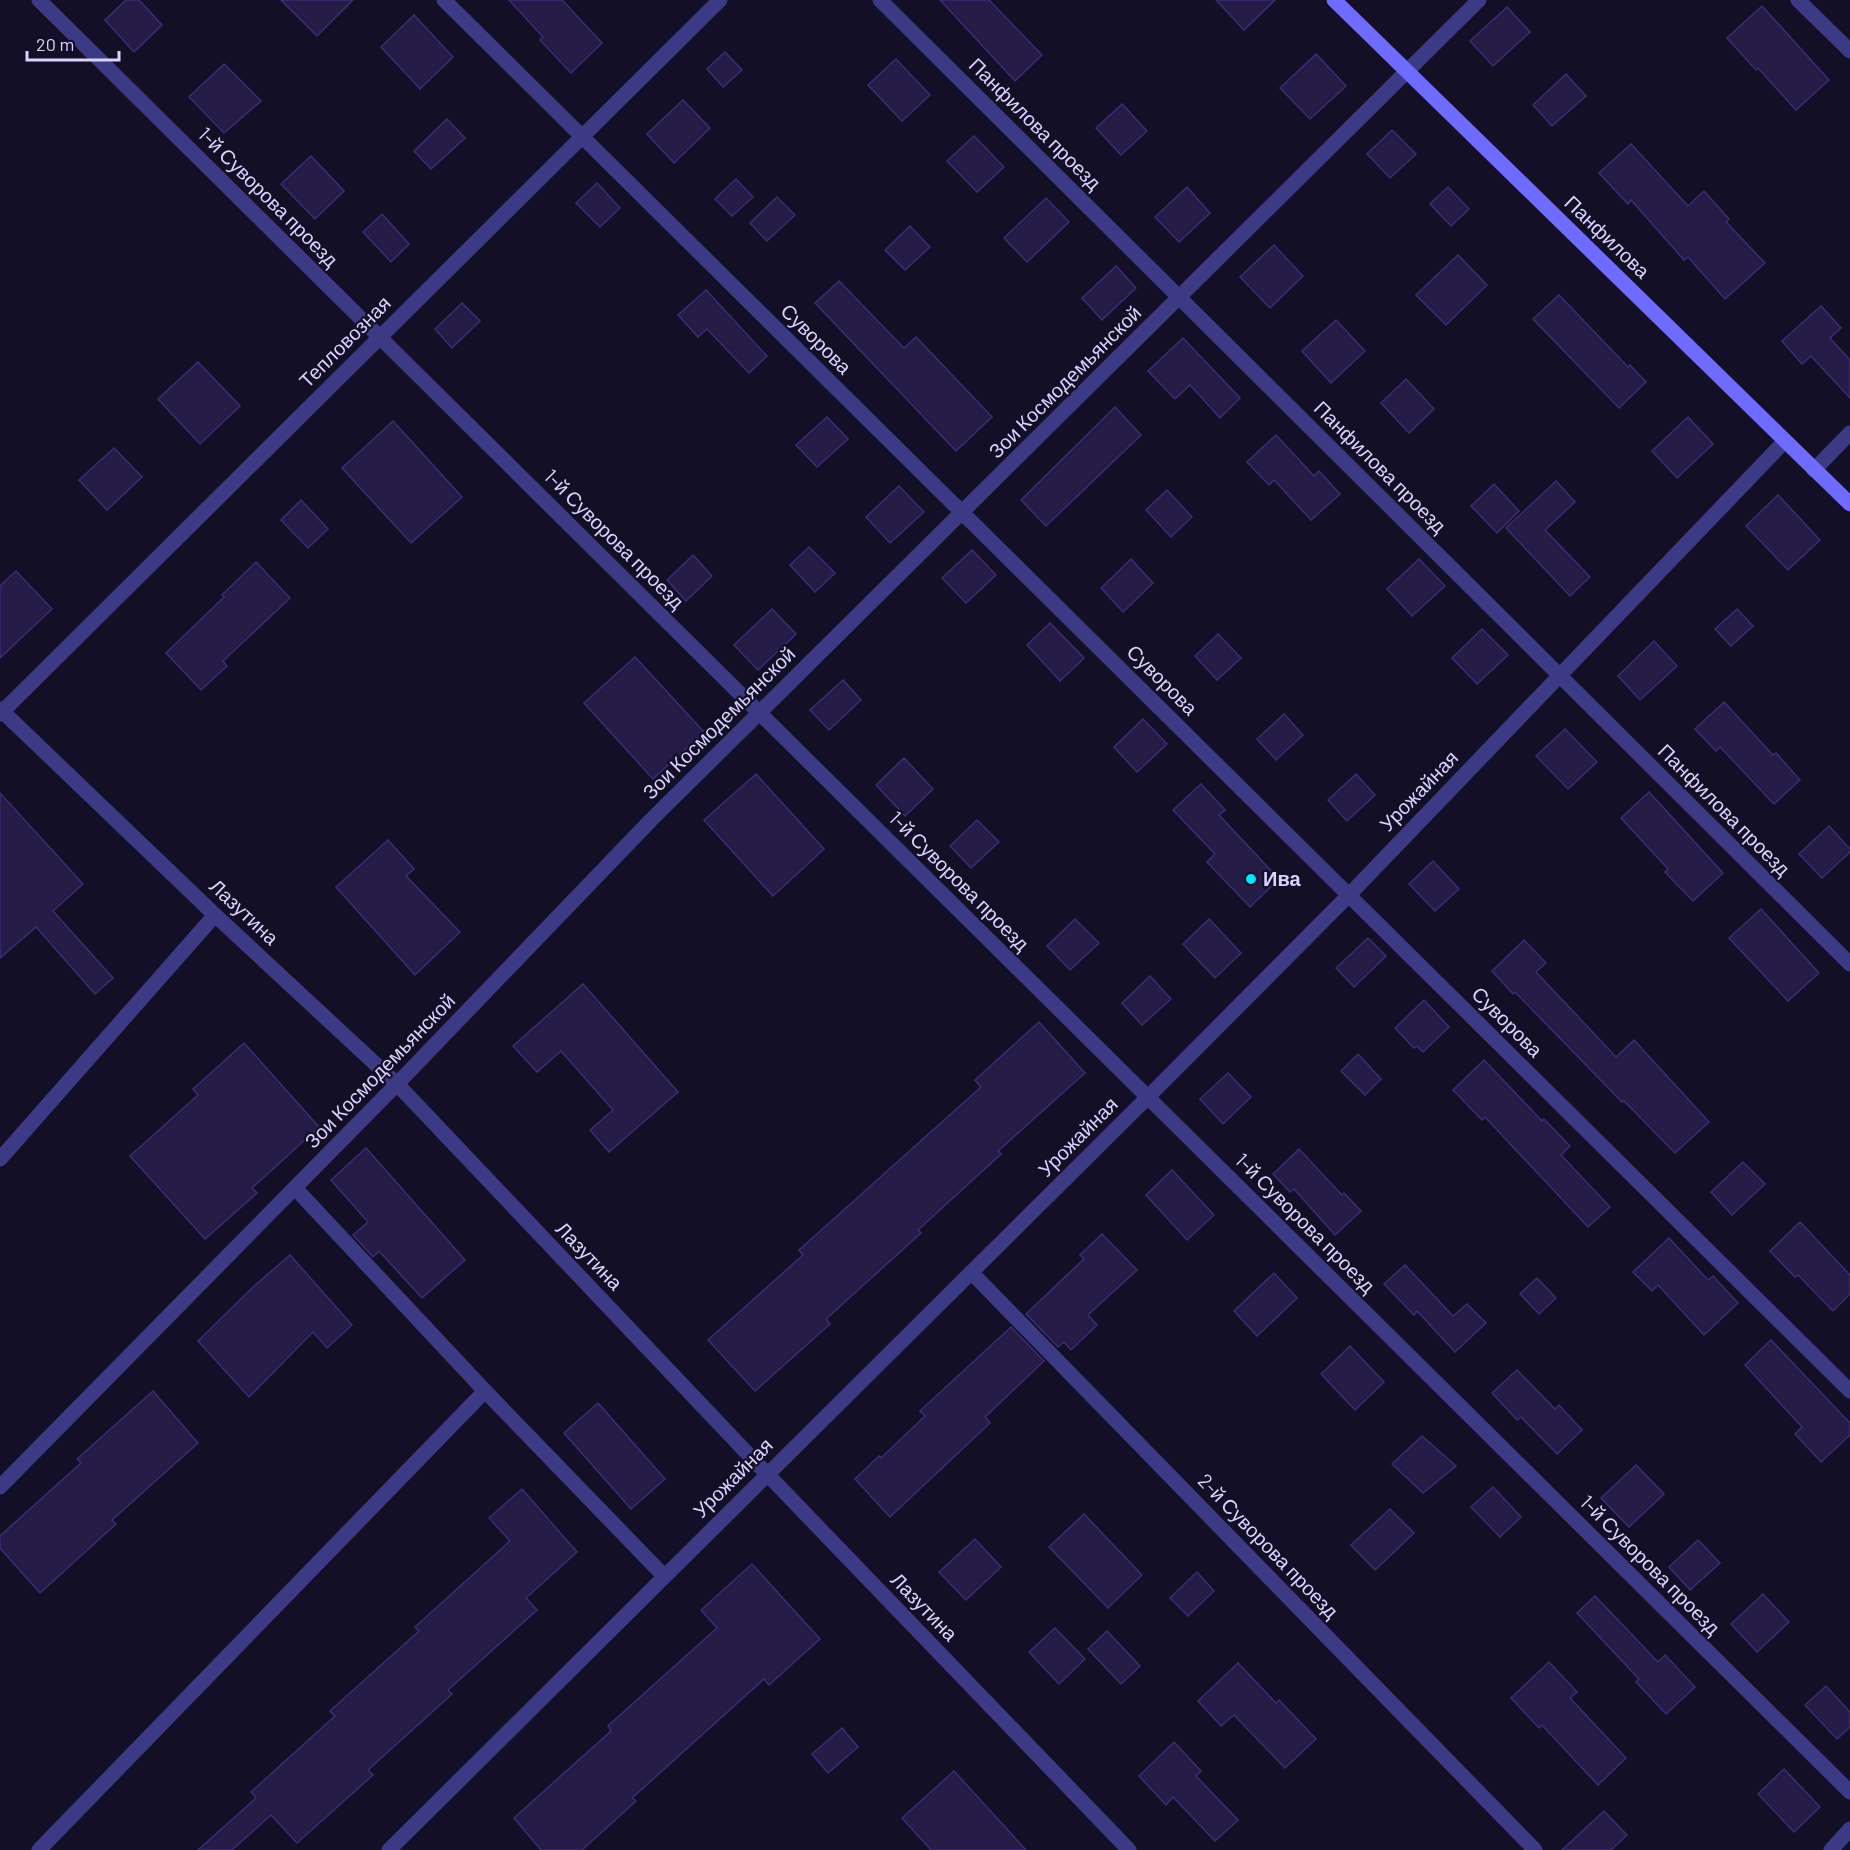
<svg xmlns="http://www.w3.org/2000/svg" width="1850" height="1850" font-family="Barlow,sans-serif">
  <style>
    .building { fill: #241b47; stroke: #3b2d73; stroke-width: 1.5 }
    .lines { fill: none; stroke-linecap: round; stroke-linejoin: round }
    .lane { stroke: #3d3a85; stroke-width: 15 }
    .street { stroke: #3d3a85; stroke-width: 15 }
    .secondary { stroke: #6f6bff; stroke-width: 15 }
    .poi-dot { fill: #00e5ff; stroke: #130f26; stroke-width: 2 }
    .labels { text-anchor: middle; stroke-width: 4.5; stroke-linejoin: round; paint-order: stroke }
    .street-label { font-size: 20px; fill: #d9d4ff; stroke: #130f26 }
    .poi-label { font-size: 20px; font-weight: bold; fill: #d9d4ff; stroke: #130f26; text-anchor: start }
  </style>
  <rect width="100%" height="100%" fill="#130f26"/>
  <g class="building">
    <path d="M126 0H139L162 25 134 52 105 20Z"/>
    <path d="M281 0H353L317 36Z"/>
    <path d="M509 0H562L602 43 571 73 540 40 543 37Z"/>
    <path d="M940 0H989L1042 55 1015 81Z"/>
    <path d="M1216 0H1275L1244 30Z"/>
    <path d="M1762 6 1829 80 1796 110 1758 68 1756 70 1727 38Z"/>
    <path d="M1507 7 1530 32 1493 66 1470 41Z"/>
    <path d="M414 15 453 57 420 89 381 47Z"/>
    <path d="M725 52 742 70 723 87 707 69Z"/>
    <path d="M1316 54 1346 86 1310 119 1280 88Z"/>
    <path d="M896 59 930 95 902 121 868 85Z"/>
    <path d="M224 64 261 101 224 133 189 97Z"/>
    <path d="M1566 74 1586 96 1552 126 1533 105Z"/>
    <path d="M683 100 710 128 674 163 647 134Z"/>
    <path d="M1122 104 1147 131 1121 155 1096 128Z"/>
    <path d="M447 119 465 138 431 169 414 151Z"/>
    <path d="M1392 130 1416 154 1390 178 1367 154Z"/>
    <path d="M974 136 1004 167 977 192 947 161Z"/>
    <path d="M1631 144 1688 206 1704 191 1729 219 1726 222 1765 263 1725 299 1688 257 1684 260 1631 200 1628 204 1599 173Z"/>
    <path d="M311 156 344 191 315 219 281 184Z"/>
    <path d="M736 179 753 197 732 216 715 199Z"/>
    <path d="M597 183 620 208 600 227 576 203Z"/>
    <path d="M1187 187 1210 213 1179 242 1155 217Z"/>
    <path d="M1448 187 1469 209 1451 226 1430 204Z"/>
    <path d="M777 197 795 215 767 241 750 223Z"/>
    <path d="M1046 198 1069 222 1027 262 1004 238Z"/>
    <path d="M382 214 409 244 391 262 363 232Z"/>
    <path d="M910 226 930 247 905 270 885 250Z"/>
    <path d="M1274 245 1303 276 1270 308 1240 277Z"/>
    <path d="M1458 255 1487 285 1446 325 1416 295Z"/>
    <path d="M1116 266 1136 288 1102 320 1082 298Z"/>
    <path d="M839 281 904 348 916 337 992 417 956 451 815 303Z"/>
    <path d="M706 290 767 356 749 373 707 329 698 337 678 315Z"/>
    <path d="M1559 295 1628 367 1630 365 1646 382 1619 408 1533 319Z"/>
    <path d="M462 303 480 321 452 348 435 329Z"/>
    <path d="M1821 306 1841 328 1830 338 1850 360V398L1811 356 1802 364 1782 341Z"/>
    <path d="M1336 320 1365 351 1331 383 1302 351Z"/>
    <path d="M1183 338 1240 398 1220 418 1190 385 1175 399 1148 371Z"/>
    <path d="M198 362 240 406 200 444 158 399Z"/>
    <path d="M1406 379 1434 409 1409 433 1381 403Z"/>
    <path d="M1115 407 1141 435 1046 526 1021 500Z"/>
    <path d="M827 417 848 439 817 467 796 445Z"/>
    <path d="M1688 417 1713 444 1677 478 1652 451Z"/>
    <path d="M393 421 462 497 411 543 342 468Z"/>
    <path d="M1276 435 1314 476 1319 471 1340 494 1311 520 1274 480 1269 485 1247 462Z"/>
    <path d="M114 448 142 477 107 510 79 480Z"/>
    <path d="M1556 481 1575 502 1545 530 1590 577 1570 596 1506 528Z"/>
    <path d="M1494 484 1519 511 1497 533 1471 506Z"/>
    <path d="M899 486 924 512 890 543 866 517Z"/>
    <path d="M1167 490 1192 517 1171 537 1146 510Z"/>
    <path d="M1778 495 1820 540 1788 570 1746 526Z"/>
    <path d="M301 500 328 529 308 548 281 520Z"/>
    <path d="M809 547 835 573 815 592 790 565Z"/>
    <path d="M972 550 996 575 966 603 942 578Z"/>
    <path d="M693 555 712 576 686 601 667 580Z"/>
    <path d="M1131 559 1153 583 1123 612 1101 588Z"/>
    <path d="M1419 559 1445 586 1412 616 1387 589Z"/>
    <path d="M256 562 290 598 223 661 227 666 201 690 166 653 224 597 222 595Z"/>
    <path d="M16 571 52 609 0 658V586Z"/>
    <path d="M772 609 796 634 758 670 734 645Z"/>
    <path d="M1737 609 1753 626 1731 646 1715 629Z"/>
    <path d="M1050 623 1084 658 1060 681 1027 645Z"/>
    <path d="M1482 629 1508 655 1477 684 1452 658Z"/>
    <path d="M1218 634 1241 658 1217 680 1195 656Z"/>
    <path d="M1654 641 1677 666 1640 700 1618 676Z"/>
    <path d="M635 657 704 732 653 779 584 703Z"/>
    <path d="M843 680 861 700 829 730 810 710Z"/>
    <path d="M1724 702 1773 755 1776 753 1800 780 1774 804 1720 747 1716 751 1695 729Z"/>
    <path d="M1284 714 1303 735 1276 760 1257 739Z"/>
    <path d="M1143 719 1167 744 1137 772 1114 747Z"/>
    <path d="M1565 729 1597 762 1568 789 1536 756Z"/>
    <path d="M904 758 933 789 905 816 876 785Z"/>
    <path d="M756 774 824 849 773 896 704 820Z"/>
    <path d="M1356 774 1375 795 1347 821 1328 800Z"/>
    <path d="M1201 784 1225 810 1219 815 1279 879 1250 907 1207 862 1215 854 1173 810Z"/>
    <path d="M1649 792 1723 873 1693 901 1665 872 1668 869 1621 818Z"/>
    <path d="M0 793 83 884 53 911 113 978 95 994 36 927 0 958Z"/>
    <path d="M977 820 999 842 971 868 950 846Z"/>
    <path d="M1829 826 1850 849V852L1822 878 1799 854Z"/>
    <path d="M388 840 414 869 406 876 460 932 415 975 336 887Z"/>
    <path d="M1433 861 1459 889 1435 911 1409 884Z"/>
    <path d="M1761 909 1819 973 1788 1001 1729 938Z"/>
    <path d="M1075 919 1099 943 1070 970 1047 946Z"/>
    <path d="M1209 919 1241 953 1215 978 1183 944Z"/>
    <path d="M1368 938 1386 956 1354 987 1336 968Z"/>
    <path d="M1524 940 1546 963 1536 972 1616 1057 1634 1040 1709 1122 1675 1153 1624 1101 1622 1102 1515 992 1513 994 1492 971Z"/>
    <path d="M1150 976 1171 999 1142 1025 1122 1003Z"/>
    <path d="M583 984 678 1092 609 1152 590 1130 613 1110 561 1051 537 1072 513 1046Z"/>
    <path d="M1424 1000 1449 1027 1423 1052 1417 1046 1414 1048 1395 1028Z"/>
    <path d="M1039 1022 1085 1073 998 1151 1001 1154 918 1230 921 1233 826 1319 830 1324 755 1391 708 1340 803 1255 799 1250 981 1087 975 1080Z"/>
    <path d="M244 1043 319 1127 252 1188 257 1193 205 1239 130 1156 198 1095 193 1089Z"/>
    <path d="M1358 1054 1381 1079 1365 1095 1341 1071Z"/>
    <path d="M1484 1060 1542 1121 1544 1119 1570 1146 1561 1155 1610 1207 1588 1227 1485 1117 1482 1120 1453 1090Z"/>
    <path d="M1228 1073 1251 1097 1223 1124 1200 1099Z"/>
    <path d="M366 1148 465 1260 422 1298 379 1251 373 1257 353 1235 368 1222 331 1180Z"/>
    <path d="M1299 1149 1342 1195 1344 1193 1361 1211 1335 1235 1294 1189 1290 1192 1273 1174Z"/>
    <path d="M1743 1162 1765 1184 1732 1215 1711 1192Z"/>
    <path d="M1172 1170 1214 1215 1187 1240 1146 1195Z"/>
    <path d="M1800 1222 1850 1275V1294L1833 1311 1798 1275 1795 1277 1770 1251Z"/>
    <path d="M1102 1234 1137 1270 1088 1315 1097 1325 1071 1350 1064 1342 1058 1347 1026 1314 1084 1259 1080 1255Z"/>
    <path d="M1669 1238 1708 1280 1713 1276 1738 1303 1704 1335 1658 1285 1652 1291 1633 1272Z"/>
    <path d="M290 1255 352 1325 327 1348 313 1332 249 1397 198 1341 252 1288Z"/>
    <path d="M1405 1265 1453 1316 1467 1304 1486 1323 1455 1352 1417 1311 1414 1315 1384 1284Z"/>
    <path d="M1274 1273 1297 1298 1257 1336 1234 1311Z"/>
    <path d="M1537 1278 1556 1298 1539 1314 1520 1294Z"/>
    <path d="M1011 1327 1044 1361 985 1417 990 1423 890 1517 855 1479 879 1456 881 1458 925 1416 920 1411Z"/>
    <path d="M1771 1340 1850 1423V1435L1821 1462 1795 1434 1802 1427 1745 1365Z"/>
    <path d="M1350 1346 1384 1382 1355 1410 1321 1374Z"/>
    <path d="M1517 1370 1555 1409 1559 1405 1582 1430 1557 1454 1521 1417 1517 1420 1492 1393Z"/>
    <path d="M153 1391 198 1443 112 1520 116 1524 40 1593 0 1548V1536L81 1463 77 1459Z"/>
    <path d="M598 1403 665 1479 631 1509 564 1433Z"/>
    <path d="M1422 1436 1456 1466 1423 1493 1392 1464Z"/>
    <path d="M1636 1465 1664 1494 1629 1527 1601 1498Z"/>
    <path d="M1493 1487 1521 1517 1500 1537 1471 1507Z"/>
    <path d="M522 1489 577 1552 526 1598 537 1610 448 1690 452 1694 368 1770 373 1775 297 1843 271 1815 232 1850H198L256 1798 251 1792 335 1716 330 1711 419 1631 415 1627 510 1541 489 1518Z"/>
    <path d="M1390 1509 1414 1533 1375 1570 1351 1545Z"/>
    <path d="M1084 1514 1142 1575 1108 1608 1049 1547Z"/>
    <path d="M975 1539 1001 1567 966 1600 939 1572Z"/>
    <path d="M1698 1540 1720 1563 1690 1590 1669 1567Z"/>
    <path d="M752 1564 820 1639 769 1685 764 1679 632 1798 636 1801 582 1850H541L514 1818 611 1731 608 1726 717 1628 701 1610Z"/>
    <path d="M1197 1572 1214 1591 1188 1616 1170 1598Z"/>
    <path d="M1763 1594 1789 1622 1757 1652 1731 1624Z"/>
    <path d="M1595 1596 1658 1662 1665 1655 1695 1687 1666 1714 1636 1682 1639 1679 1577 1613Z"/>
    <path d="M1055 1628 1085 1659 1059 1684 1029 1652Z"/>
    <path d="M1107 1631 1140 1666 1121 1684 1088 1649Z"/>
    <path d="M1549 1662 1577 1692 1570 1698 1626 1758 1598 1785 1542 1725 1539 1728 1511 1698Z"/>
    <path d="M1238 1663 1276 1703 1279 1700 1316 1739 1285 1768 1234 1715 1221 1726 1198 1701Z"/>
    <path d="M1826 1686 1850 1712V1727L1837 1739 1805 1705Z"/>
    <path d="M842 1728 858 1747 828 1773 812 1754Z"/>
    <path d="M1174 1742 1201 1771 1196 1776 1238 1820 1215 1841 1173 1797 1166 1805 1139 1776Z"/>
    <path d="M1784 1769 1820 1807 1794 1832 1758 1794Z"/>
    <path d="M954 1771 1026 1850H931L902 1818Z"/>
    <path d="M1604 1811 1627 1835 1611 1850H1562Z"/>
  </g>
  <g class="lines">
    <g class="lane">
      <path d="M0 1159 215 915"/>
      <path d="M295 1188 485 1391 664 1576"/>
      <path d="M39 1850 485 1391"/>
    </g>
    <g class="street">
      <path d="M39 0 1850 1792"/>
      <path d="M444 0 1850 1391"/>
      <path d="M880 0 1850 964"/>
      <path d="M1798 0 1850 51"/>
      <path d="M1814 470 1850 433"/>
      <path d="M0 709 215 915 397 1084 767 1474 1129 1850"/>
      <path d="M0 714 720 0"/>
      <path d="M971 1272 1535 1850"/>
      <path d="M0 1487 397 1084 651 820 1479 0"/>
      <path d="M389 1850 1148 1097 1349 895 1785 441"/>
      <path d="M1831 1850 1850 1829"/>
    </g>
    <path class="secondary" d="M1334 0 1850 504"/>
  </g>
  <circle class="poi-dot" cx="1251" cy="879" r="6"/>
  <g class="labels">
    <g class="street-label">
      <text transform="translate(1035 124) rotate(45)" y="7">Панфилова проезд</text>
      <text transform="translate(268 197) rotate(45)" y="7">1-й Суворова проезд</text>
      <text transform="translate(1607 237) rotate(44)" y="7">Панфилова</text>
      <text transform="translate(816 339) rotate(45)" y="7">Суворова</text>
      <text transform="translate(345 342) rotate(-45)" y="7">Тепловозная</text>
      <text transform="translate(1065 382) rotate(-45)" y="7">Зои Космодемьянской</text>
      <text transform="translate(1380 467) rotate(45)" y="7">Панфилова проезд</text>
      <text transform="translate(614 539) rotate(45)" y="7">1-й Суворова проезд</text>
      <text transform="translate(1162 680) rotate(45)" y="7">Суворова</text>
      <text transform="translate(719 723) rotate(-45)" y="7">Зои Космодемьянской</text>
      <text transform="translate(1419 791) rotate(-46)" y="7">Урожайная</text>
      <text transform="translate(1724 810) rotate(45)" y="7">Панфилова проезд</text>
      <text transform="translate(959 881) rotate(45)" y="7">1-й Суворова проезд</text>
      <text transform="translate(244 912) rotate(43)" y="7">Лазутина</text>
      <text transform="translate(1507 1022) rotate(45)" y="7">Суворова</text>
      <text transform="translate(380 1071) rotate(-46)" y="7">Зои Космодемьянской</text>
      <text transform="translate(1078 1137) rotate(-45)" y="7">Урожайная</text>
      <text transform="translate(1305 1223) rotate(45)" y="7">1-й Суворова проезд</text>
      <text transform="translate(589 1256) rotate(46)" y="7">Лазутина</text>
      <text transform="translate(733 1478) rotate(-45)" y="7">Урожайная</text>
      <text transform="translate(1268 1546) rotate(46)" y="7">2-й Суворова проезд</text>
      <text transform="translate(1650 1565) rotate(45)" y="7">1-й Суворова проезд</text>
      <text transform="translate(924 1607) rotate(46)" y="7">Лазутина</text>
    </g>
    <g class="poi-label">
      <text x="1263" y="886">Ива</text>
    </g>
  </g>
  <path d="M27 51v9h92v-9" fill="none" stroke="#d9d4ff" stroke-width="3"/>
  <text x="36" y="51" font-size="18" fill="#d9d4ff" stroke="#130f26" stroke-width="4.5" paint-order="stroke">20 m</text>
</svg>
